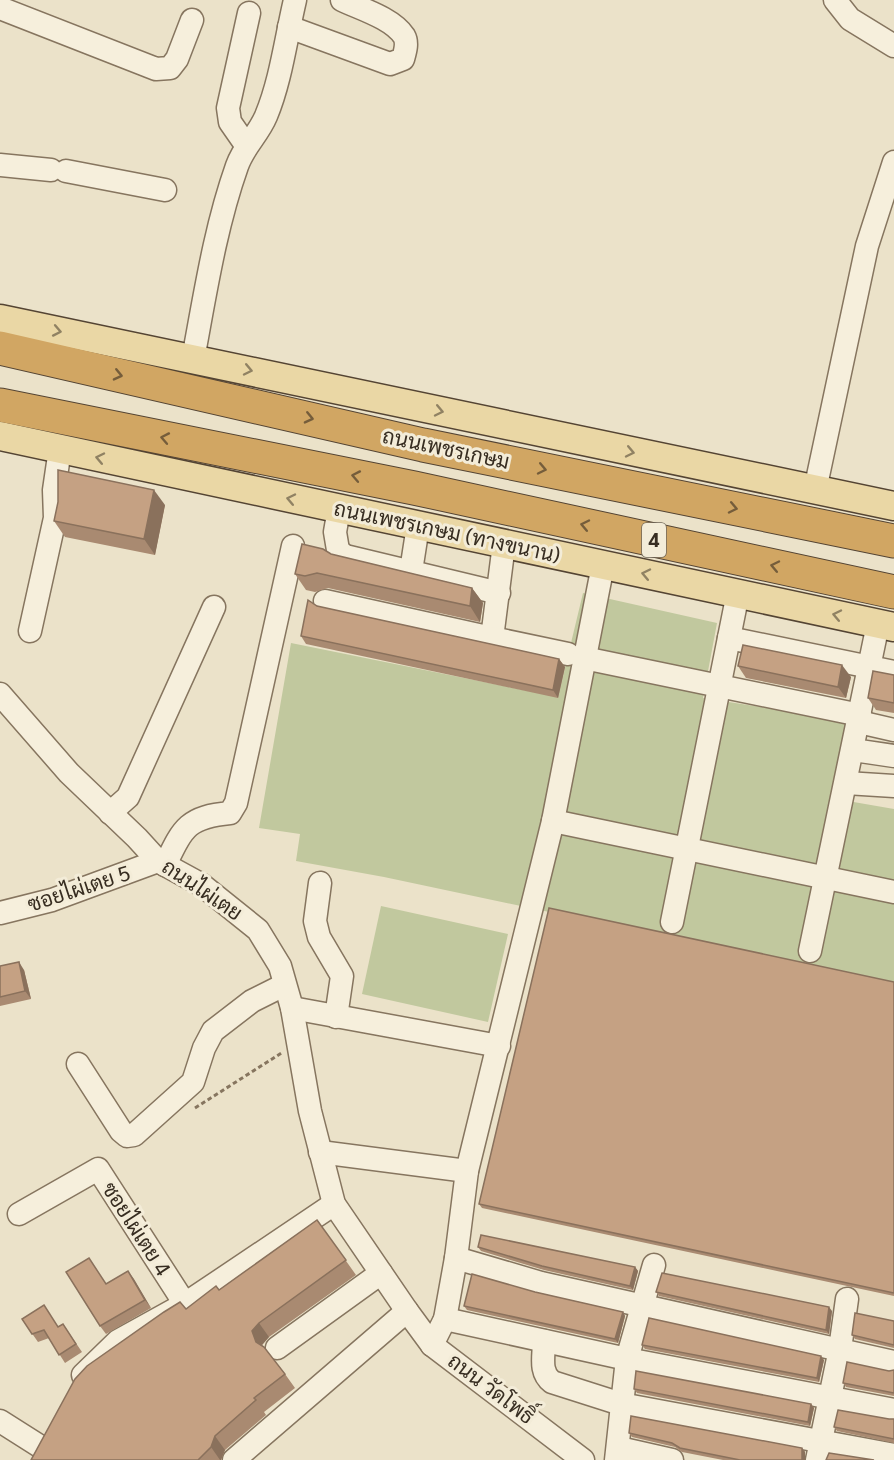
<svg xmlns="http://www.w3.org/2000/svg" width="894" height="1460" font-family="Georgia,Sarabun,serif">
  <style>
    .green { fill: #c1c89e }
    .lines { fill: none; stroke-linecap: round; stroke-linejoin: round }
    .minor-casing { stroke: #86755f; stroke-width: 25 }
    .major-casing { stroke: #544433; stroke-width: 31 }
    .highway-casing { stroke: #544433; stroke-width: 35 }
    .path { stroke: #86755f; stroke-width: 3; stroke-dasharray: 4.5 3; stroke-linecap: butt }
    .minor { stroke: #f6efdc; stroke-width: 22 }
    .major { stroke: #ead7a5; stroke-width: 28 }
    .highway { stroke: #d1a663; stroke-width: 33 }
    .wall { fill: #a98a71 }
    .shaded-wall { fill: #8a715c }
    .building { fill: #c5a183; stroke: #8a715c; stroke-width: 1.5 }
    .oneway { stroke: #908263 }
    .oneway2 { stroke: #755d3b }
    .labels { text-anchor: middle; stroke-width: 6; stroke-linejoin: round; paint-order: stroke }
    .shield { fill: #f3ecd8; stroke: #6f6658; stroke-width: 1.5 }
    .shield-label { font-size: 20px; font-weight: bold; fill: #372d21 }
    .street-label { font-size: 21px; fill: #372d21; stroke: #f3ecd8 }
  </style>
  <rect width="100%" height="100%" fill="#ebe2c9"/>
  <g class="green">
    <path d="M583 593 717 623 703 698 859 722 842 800 894 809V985L384 877 296 861 300 834 259 828 291 643 558 697Z"/>
    <path d="M381 906 508 934 488 1022 362 994Z"/>
  </g>
  <g class="lines">
    <g class="minor-casing">
      <g id="minor">
        <path d="M835 0 850 19 894 46"/>
        <path d="M0 8 156 69 170 68 177 59 192 20"/>
        <path d="M289 27 390 64 403 59C405 52 408 43 404 36 392 18 361 9 342 0"/>
        <path d="M246 145 230 122 228 108 249 13"/>
        <path d="M0 165 51 170"/>
        <path d="M66 171 165 190"/>
        <path d="M193 359C205 295 215 228 237 166 244 146 258 135 266 116 281 80 286 38 295 0"/>
        <path d="M815 490 867 246 894 162"/>
        <path d="M339 509 335 532 338 550 345 556 499 593"/>
        <path d="M411 571 418 526"/>
        <path d="M325 601 492 638 504 544"/>
        <path d="M30 631 55 518 54 490 60 449"/>
        <path d="M492 638 568 654"/>
        <path d="M729 638 894 672"/>
        <path d="M584 658 860 715"/>
        <path d="M0 694 69 773 137 838 158 861 202 885 258 930 280 966 292 1008 310 1111 334 1204 407 1311 432 1345 583 1460"/>
        <path d="M859 722 894 730"/>
        <path d="M853 750 894 756"/>
        <path d="M846 783 894 786"/>
        <path d="M110 813 128 797 214 607"/>
        <path d="M553 821 894 892"/>
        <path d="M165 865C183 828 187 817 230 813L236 803 293 546"/>
        <path d="M320 883 315 921 319 937 342 976 336 1017"/>
        <path d="M0 913 52 900 158 861"/>
        <path d="M672 922 738 593"/>
        <path d="M810 951 878 624"/>
        <path d="M292 1008 499 1046"/>
        <path d="M78 1064 121 1131 127 1136 134 1135 193 1082 204 1048 213 1031 252 1001 284 985"/>
        <path d="M320 1152 467 1171"/>
        <path d="M19 1214 98 1169 185 1304"/>
        <path d="M456 1258 541 1283 894 1362"/>
        <path d="M445 1319 627 1359 894 1410"/>
        <path d="M544 1341C544 1356 539 1372 552 1382L621 1404 894 1455"/>
        <path d="M432 1345 445 1319 456 1258 467 1171 553 821 603 565"/>
        <path d="M277 1348 381 1273"/>
        <path d="M83 1375 118 1341 185 1304 334 1204"/>
        <path d="M0 1421 41 1447"/>
        <path d="M619 1448 672 1460"/>
        <path d="M234 1460 407 1311"/>
        <path d="M616 1460 627 1359 654 1265"/>
        <path d="M817 1460 840 1349 847 1299"/>
      </g>
    </g>
    <g class="major-casing">
      <g id="major">
        <path d="M0 319 894 506"/>
        <path d="M0 436 894 627"/>
      </g>
    </g>
    <g class="highway-casing">
      <g id="highway">
        <path d="M0 348 423 445 894 541"/>
        <path d="M0 405 414 488 894 592"/>
      </g>
    </g>
    <path class="path" d="M195 1108 283 1052"/>
    <use href="#minor" class="minor"/>
    <use href="#major" class="major"/>
    <use href="#highway" class="highway"/>
  </g>
  <g class="wall">
    <path d="M165 505 155 555 65 537 54 521Z"/>
    <path d="M331 554 472 588 483 603 480 622 328 588 315 592 306 590 295 574Z"/>
    <path d="M317 606 559 659 565 667 558 698 306 644 301 636Z"/>
    <path d="M738 666 851 677 846 698 746 678Z"/>
    <path d="M894 675V713L876 710 868 698Z"/>
    <path d="M0 966 24 970 31 999 0 1006Z"/>
    <path d="M894 982V1296L482 1208 479 1204Z"/>
    <path d="M317 1220 356 1275 269 1337 262 1345 285 1374 295 1388 264 1412 266 1415 225 1450 221 1460H31L186 1309 219 1290Z"/>
    <path d="M478 1247 635 1267 638 1271 633 1290 544 1270 481 1251Z"/>
    <path d="M128 1271 151 1308 106 1334 100 1326 106 1284Z"/>
    <path d="M535 1292 623 1312 625 1316 618 1343 467 1310 464 1306Z"/>
    <path d="M656 1292 832 1311 829 1334 659 1296Z"/>
    <path d="M22 1319 58 1327 63 1324 82 1352 65 1363 49 1338 38 1342Z"/>
    <path d="M894 1321V1348L855 1339 852 1335Z"/>
    <path d="M642 1345 824 1360 819 1382 645 1349Z"/>
    <path d="M894 1370V1396L846 1387 843 1383Z"/>
    <path d="M634 1389 811 1404 814 1408 810 1426 637 1393Z"/>
    <path d="M889 1419H894V1443L837 1431 834 1427Z"/>
    <path d="M629 1433 802 1448 805 1452V1460H723L682 1452 675 1447 632 1437Z"/>
  </g>
  <g class="shaded-wall">
    <path d="M154 490 165 505 155 555 144 539Z"/>
    <path d="M472 588 483 603 480 622 470 606Z"/>
    <path d="M559 659 565 667 558 698 553 690Z"/>
    <path d="M842 665 851 677 846 698 838 687Z"/>
    <path d="M19 962 24 970 31 999 25 991Z"/>
    <path d="M635 1267 638 1271 633 1290 630 1286Z"/>
    <path d="M128 1271 134 1279 151 1308 145 1300Z"/>
    <path d="M829 1307 832 1311 829 1334 826 1330Z"/>
    <path d="M623 1312 625 1316 618 1343 615 1339Z"/>
    <path d="M259 1323 269 1337 262 1345 256 1342 252 1331Z"/>
    <path d="M821 1356 824 1360 819 1382 817 1378Z"/>
    <path d="M811 1404 814 1408 810 1426 808 1422Z"/>
    <path d="M215 1436 225 1450 221 1460H220L211 1447Z"/>
    <path d="M802 1448 805 1452V1460H802Z"/>
  </g>
  <g class="building">
    <path d="M58 470 154 490 144 539 54 521 58 502Z"/>
    <path d="M302 544 323 549 331 554 472 588 470 606 317 573 305 576 295 574Z"/>
    <path d="M308 600 317 606 559 659 553 690 301 636Z"/>
    <path d="M743 645 842 665 838 687 738 666Z"/>
    <path d="M873 671 894 675V703L868 698Z"/>
    <path d="M549 908 894 982V1293L479 1204Z"/>
    <path d="M19 962 25 991 0 997V966Z"/>
    <path d="M317 1220 346 1260 259 1323 252 1331 256 1342 264 1347 285 1374 254 1398 256 1400 215 1436 211 1447 198 1460H31L75 1379 87 1366 164 1312 180 1302 186 1309 216 1286 219 1290Z"/>
    <path d="M481 1235 635 1267 630 1286 542 1266 478 1247Z"/>
    <path d="M89 1258 106 1284 128 1271 145 1300 100 1326 66 1272Z"/>
    <path d="M662 1273 829 1307 826 1330 656 1292Z"/>
    <path d="M472 1274 535 1292 623 1312 615 1339 464 1306Z"/>
    <path d="M44 1305 58 1327 63 1324 76 1344 59 1355 44 1330 32 1334 22 1319Z"/>
    <path d="M855 1313 894 1321V1345L852 1335Z"/>
    <path d="M649 1318 821 1356 817 1378 642 1345Z"/>
    <path d="M847 1362 889 1371 894 1370V1393L843 1383Z"/>
    <path d="M636 1371 811 1404 808 1422 634 1389Z"/>
    <path d="M838 1410 889 1419H894V1439L834 1427Z"/>
    <path d="M631 1416 802 1448V1460H740L680 1448 672 1443 629 1433Z"/>
    <path d="M829 1453 874 1460H826Z"/>
  </g>
  <defs><path id="oneway-chevron" d="M-2-3.5L2.5 0L-2 3.5" fill="none" stroke-width="1.6" stroke-linecap="round" stroke-linejoin="round" transform="scale(1.5)"/></defs>
  <g class="oneway">
    <use href="#oneway-chevron" transform="translate(57 331) rotate(11)"/>
    <use href="#oneway-chevron" transform="translate(248 370) rotate(12)"/>
    <use href="#oneway-chevron" transform="translate(439 411) rotate(12)"/>
    <use href="#oneway-chevron" transform="translate(630 452) rotate(12)"/>
    <use href="#oneway-chevron" transform="translate(100 458) rotate(-168)"/>
    <use href="#oneway-chevron" transform="translate(291 499) rotate(-168)"/>
    <use href="#oneway-chevron" transform="translate(646 574) rotate(-168)"/>
    <use href="#oneway-chevron" transform="translate(837 615) rotate(-168)"/>
  </g>
  <g class="oneway2">
    <use href="#oneway-chevron" transform="translate(118 375) rotate(13)"/>
    <use href="#oneway-chevron" transform="translate(309 418) rotate(13)"/>
    <use href="#oneway-chevron" transform="translate(165 438) rotate(-169)"/>
    <use href="#oneway-chevron" transform="translate(542 469) rotate(12)"/>
    <use href="#oneway-chevron" transform="translate(356 476) rotate(-169)"/>
    <use href="#oneway-chevron" transform="translate(733 508) rotate(12)"/>
    <use href="#oneway-chevron" transform="translate(585 525) rotate(-168)"/>
    <use href="#oneway-chevron" transform="translate(775 566) rotate(-168)"/>
  </g>
  <g class="labels">
    <rect class="shield" x="642" y="523" width="24" height="34" rx="4.5"/>
    <g class="shield-label">
      <text x="654" y="547">4</text>
    </g>
    <g class="street-label">
      <text transform="translate(446 449) rotate(12)" y="7">ถนนเพชรเกษม</text>
      <text transform="translate(447 532) rotate(12)" y="7">ถนนเพชรเกษม (ทางขนาน)</text>
      <text transform="translate(79 889) rotate(-18)" y="7">ซอยไผ่เตย 5</text>
      <text transform="translate(202 890) rotate(34)" y="7">ถนนไผ่เตย</text>
      <text transform="translate(136 1229) rotate(57)" y="7">ซอยไผ่เตย 4</text>
      <text transform="translate(491 1389) rotate(37)" y="7">ถนน วัดโพธิ์</text>
    </g>
  </g>
</svg>
